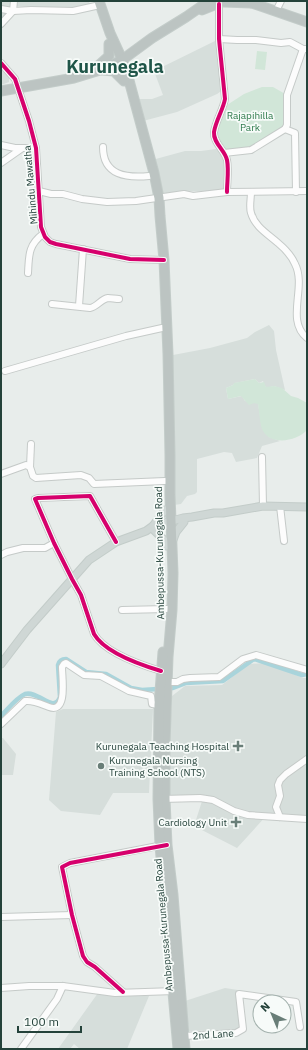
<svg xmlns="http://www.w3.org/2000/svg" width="308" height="1050" font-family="'IBM Plex Sans',sans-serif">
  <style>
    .built { fill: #d6dedb }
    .green { fill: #d1e6d8 }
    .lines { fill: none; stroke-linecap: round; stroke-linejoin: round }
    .canal { stroke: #a9d4db; stroke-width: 4.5 }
    .minor-casing { stroke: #c5cac8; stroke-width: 8 }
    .major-casing { stroke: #c3ccc9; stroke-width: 9 }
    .highway-casing { stroke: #c3ccc9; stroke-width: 11 }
    .minor { stroke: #fcfcfc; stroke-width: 6 }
    .major { stroke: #cfd7d5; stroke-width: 7 }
    .highway { stroke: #bcc4c2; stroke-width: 9 }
    .cycleway-casing { stroke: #f7fbf9; stroke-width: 6 }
    .cycleway { stroke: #d6006c; stroke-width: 4 }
    .poi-dot { fill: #697e78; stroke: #f7fbf9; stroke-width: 1.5 }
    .labels { text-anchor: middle; stroke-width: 3.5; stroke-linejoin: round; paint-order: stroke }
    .park-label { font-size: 10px; fill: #2d7a4b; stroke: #f7fbf9 }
    .street-label { font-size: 10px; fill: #24423a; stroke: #f7fbf9 }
    .poi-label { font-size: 10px; fill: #24423a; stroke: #f7fbf9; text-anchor: end }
    .town-label { font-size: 18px; font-weight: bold; fill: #1f5548; stroke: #f7fbf9 }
  </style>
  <rect width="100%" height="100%" fill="#e8edeb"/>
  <g class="built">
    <path d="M1 1H89L90 5 75 9 15 6 1 24Z"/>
    <path d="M219 39 224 89 217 94 177 112 143 121 136 99H152L163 95 154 71Z"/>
    <path d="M1 63 10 75 9 77V82L1 85Z"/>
    <path d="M216 149 224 153 227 192 188 191 160 195 152 160 185 151H201Z"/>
    <path d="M269 325 274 331 276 350 285 390 274 386 266 388 263 381 259 383 255 379 235 383 233 385 226 388 228 399 242 396 245 401 258 403 260 416 269 437 280 441 262 446 257 458 236 462 232 453 224 452 197 459V492L195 494 187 496 181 504 174 505 171 376 173 355 210 348 247 338 255 332Z"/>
    <path d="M265 663 303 678H307V816L268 814 237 848 194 826 203 798 167 795 172 696 185 686 222 685 249 664Z"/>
    <path d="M63 709H153L149 793H113L100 815 61 811 49 800 56 712Z"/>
    <path d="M1 738H3L16 754 13 775H1Z"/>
    <path d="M225 988 238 990 241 1027 235 1030 189 1031 185 1001Z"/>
    <path d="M98 993 149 996 127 1049H80L74 1044 70 1049H58Z"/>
  </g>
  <g class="green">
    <path d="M257 51 267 52 265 70 255 69Z"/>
    <path d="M262 87H273L287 95V125L258 146 224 153 215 138 224 107 244 94Z"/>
    <path d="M255 379 259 383 264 382 266 387 274 386 282 388 291 396 298 398 307 403V430C297 441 272 446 263 431 260 426 259 410 258 404L254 403 249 405 241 396 228 399 226 388 233 385 234 383Z"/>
  </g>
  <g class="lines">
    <path class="canal" d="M1 716C8 709 16 698 25 694 38 690 54 714 60 697L58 665C59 661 61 659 66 659L86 672 106 674 131 688 142 690 173 688 186 683 223 681 254 659 302 675 307 674"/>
    <g class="minor-casing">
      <g id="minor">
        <path d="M219 4V39L225 99C223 110 216 120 214 132 213 143 225 150 227 160 229 170 227 182 227 192"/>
        <path d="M1 9 13 11 31 10 73 11 100 5"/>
        <path d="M13 11 14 1"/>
        <path d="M276 11 281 1"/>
        <path d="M1 24 13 11"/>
        <path d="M219 39 237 40H256L281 43 290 42 303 49"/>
        <path d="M1 63 15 79 29 121 36 148 41 227 45 237 50 242 56 244 130 259 164 260"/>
        <path d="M285 129 295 133 296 192"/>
        <path d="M1 145 15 148H36"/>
        <path d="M103 147C103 176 127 178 149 176"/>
        <path d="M224 153 251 150 285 129 287 125V95L303 49H307"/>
        <path d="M1 163 21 149"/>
        <path d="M39 191 51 194H63L82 199 107 202 136 201 184 194 193 196 227 192 307 191"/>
        <path d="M251 192C251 199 249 207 251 213 255 227 268 234 278 243 284 248 292 257 295 264 307 287 285 320 307 338"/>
        <path d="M28 273C29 256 28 245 43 234"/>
        <path d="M52 304 90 308C97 307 101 299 108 298 111 298 116 299 119 299"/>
        <path d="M79 306 83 249"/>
        <path d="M5 371 126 336 162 328"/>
        <path d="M262 457 263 506"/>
        <path d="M30 467 31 444"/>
        <path d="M1 474 26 465 30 467 33 476 36 478 81 475 89 478 94 484 165 481"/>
        <path d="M280 506 284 541"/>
        <path d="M116 542 90 496 38 498 35 499 54 543 72 579 81 595 94 634C105 653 141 665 161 671"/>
        <path d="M1 555 7 552 23 548H45L54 543"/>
        <path d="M122 610 167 609"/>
        <path d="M168 682H177L183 679 190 678 219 677 243 659 256 655 307 670"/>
        <path d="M1 724 25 701C34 700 41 704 49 707 68 714 62 678 62 667L64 664 66 663 84 675 101 676 129 691 151 696 152 704 159 705"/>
        <path d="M162 799 200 798 213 800 234 811 248 815 307 819"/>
        <path d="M280 817 276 807 280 796 278 785 280 780 286 774 307 759"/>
        <path d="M1 917 72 915"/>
        <path d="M1 988 29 986H63L115 993 175 991"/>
        <path d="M123 992 95 967 87 962 83 956 72 915 62 867 70 863 163 845"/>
        <path d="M184 1036 236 1033 243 1029 239 994 296 1002 300 1027"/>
        <path d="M21 1049 57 999 63 986"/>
      </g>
    </g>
    <g class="major-casing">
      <g id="major">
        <path d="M153 526 165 510"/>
        <path d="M154 530 164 540 166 546"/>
        <path d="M173 540 176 532 184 522"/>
        <path d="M1 664 27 630 89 560 116 542 146 531 153 526 183 518 192 517 214 513H223L263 506 307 507"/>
      </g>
    </g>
    <g class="highway-casing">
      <g id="highway">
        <path d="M99 1 110 33 126 68 130 84 154 173 159 198 160 216 164 260 168 354 170 456V495L173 573 172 610 168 657 165 744V799L167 845 173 895 185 1049"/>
        <path d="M246 1 307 22"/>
        <path d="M223 2 251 3"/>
        <path d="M202 10 217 4"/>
        <path d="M98 66 109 56V44"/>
        <path d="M102 70 114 71 124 81"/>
        <path d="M1 91 74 78 100 70 122 60 152 38 186 17 209 1"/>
        <path d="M163 652 159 705 158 799 160 846 178 1049"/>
      </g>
    </g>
    <use href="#minor" class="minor"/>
    <use href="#major" class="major"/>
    <use href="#highway" class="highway"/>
    <g class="cycleway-casing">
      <g id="cycleway">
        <path d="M219 4V39L225 99C223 110 216 120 214 132 213 143 225 150 227 160 229 170 227 182 227 192"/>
        <path d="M1 63 15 79 29 121 36 148 41 227 45 237 50 242 56 244 130 259 164 260"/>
        <path d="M116 542 90 496 38 498 35 499 54 543 72 579 81 595 94 634C105 653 141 665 161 671"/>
        <path d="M123 992 95 967 87 962 83 956 72 915 62 867 70 863 167 845"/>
      </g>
    </g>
    <use href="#cycleway" class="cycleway"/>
  </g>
  <g class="poi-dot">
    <path d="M236 740h4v4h4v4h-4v4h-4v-4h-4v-4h4z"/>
    <circle cx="101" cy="766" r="4"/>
    <path d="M234 816h4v4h4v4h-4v4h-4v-4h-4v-4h4z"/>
  </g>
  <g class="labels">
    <g class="park-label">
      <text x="250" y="119">Rajapihilla<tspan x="250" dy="12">Park</tspan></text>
    </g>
    <g class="street-label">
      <text transform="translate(30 185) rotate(-95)" y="4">Mihindu Mawatha</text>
      <text transform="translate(159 553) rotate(-91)" y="4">Ambepussa-Kurunegala Road</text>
      <text transform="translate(163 925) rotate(-95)" y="4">Ambepussa-Kurunegala Road</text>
      <text transform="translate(213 1034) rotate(-4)" y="4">2nd Lane</text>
    </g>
    <g class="poi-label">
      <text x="229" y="750">Kurunegala Teaching Hospital</text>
      <text x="109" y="764" text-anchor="start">Kurunegala Nursing<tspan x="109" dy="12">Training School (NTS)</tspan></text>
      <text x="227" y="826">Cardiology Unit</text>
    </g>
    <g class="town-label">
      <text x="115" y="73">Kurunegala</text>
    </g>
  </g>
  <rect width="308" height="1050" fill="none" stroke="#24423a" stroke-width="4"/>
  <g transform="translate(272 1014) rotate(316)"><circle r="19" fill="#f7fbf9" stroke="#a3b1ad"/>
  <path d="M0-3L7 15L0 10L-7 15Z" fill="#697e78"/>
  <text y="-6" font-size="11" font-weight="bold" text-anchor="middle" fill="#24423a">N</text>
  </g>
  <path d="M18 1026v6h63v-6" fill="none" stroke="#24423a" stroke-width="2"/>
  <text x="24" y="1026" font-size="12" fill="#24423a" stroke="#f7fbf9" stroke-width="3" paint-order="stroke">100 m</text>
</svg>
